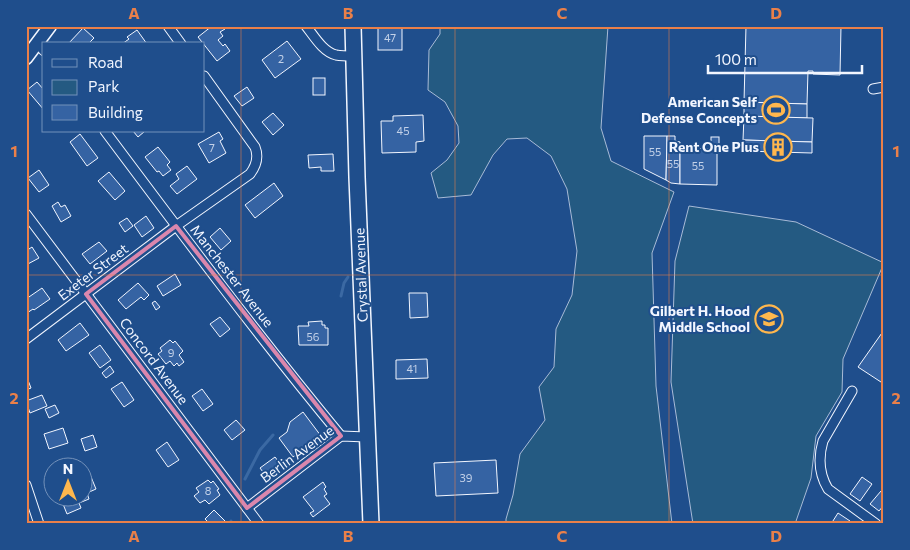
<svg xmlns="http://www.w3.org/2000/svg" width="910" height="550" font-family="Commissioner,sans-serif">
  <style>
    .green { fill: #245a82; stroke: #a8bbd7 }
    .lines { fill: none; stroke-linecap: round; stroke-linejoin: round }
    .stream { stroke: #3b69a3; stroke-width: 3 }
    .building { fill: #3563a3; stroke: #f2f6ff }
    .street-casing { stroke: #f2f6ff; stroke-width: 11 }
    .secondary-casing { stroke: #f2f6ff; stroke-width: 15 }
    .primary-casing { stroke: #f2f6ff; stroke-width: 18 }
    .street { stroke: #1f4e8c; stroke-width: 9 }
    .secondary { stroke: #1f4e8c; stroke-width: 12 }
    .primary { stroke: #1f4e8c; stroke-width: 15 }
    .marked { fill: none; stroke: #da87ad; stroke-width: 4; stroke-linejoin: round }
    .grid { fill: none; stroke: #ea8049; stroke-width: 1; stroke-opacity: 0.55 }
    .labels { text-anchor: middle; stroke-width: 4; stroke-linejoin: round; paint-order: stroke }
    .number-label { font-size: 11px; fill: #c3d1e8 }
    .poi-label { font-size: 14px; font-weight: bold; fill: #f2f6ff; stroke: #1f4e8c; text-anchor: end }
    .street-label { font-size: 14px; fill: #f2f6ff; stroke: #1f4e8c }
    .neatline { fill: none; stroke: #ea8049; stroke-width: 2 }
    .grid-label { font-size: 16px; text-anchor: middle; font-weight: bold; fill: #ea8049 }
  </style>
  <rect width="100%" height="100%" fill="#1f4e8c"/>
  <g class="green">
    <path d="M440 26H608L601 128 611 161 674 192 652 253 656 386 672 524H506V519L513 495 520 454 545 420 539 387 554 367 556 329 572 295 577 251 567 189 551 156 527 138 507 139 493 155 471 195 438 198 431 173 447 160 459 143 458 126 445 102 428 90 429 50 440 34Z"/>
    <path d="M689 206 796 222 884 263 843 359 842 392 816 436 811 478 795 524H693L671 382 675 261Z"/>
  </g>
  <g class="lines">
    <g class="stream">
      <path d="M341 296 344 283 348 277"/>
      <path d="M245 479 260 450 273 435"/>
      <path d="M229 524 231 521"/>
    </g>
  </g>
  <g class="building">
    <path d="M212 26H223L225 29 220 32 223 36 218 40 223 46 225 44 230 51 217 61 198 37Z"/>
    <rect x="378" y="26" width="24" height="24"/>
    <path d="M746 26H841L840 75 813 74V71H808L807 104 744 102Z"/>
    <path d="M83 28 94 38 88 44H68Z"/>
    <path d="M137 30 147 44H122L129 39 127 37Z"/>
    <path d="M287 41 301 59 275 78 262 60Z"/>
    <rect x="313" y="78" width="12" height="17"/>
    <path d="M37 82 44 90V110L27 90Z"/>
    <path d="M247 87 254 98 242 106 234 96Z"/>
    <path d="M744 102 807 104V118L744 116Z"/>
    <path d="M273 113 284 125 273 135 262 122Z"/>
    <path d="M423 115 424 141 416 142V152L382 153 381 121H393V116Z"/>
    <path d="M744 116 813 118 812 142 743 140Z"/>
    <path d="M133 131H145L138 137Z"/>
    <path d="M219 132 223 139 220 141 226 153 209 163 198 144Z"/>
    <path d="M80 134 98 158 87 166 70 142Z"/>
    <path d="M644 136H667L666 180 644 169Z"/>
    <path d="M667 136H675V141L680 142V184L671 183 666 180Z"/>
    <rect x="711" y="137" width="8" height="7"/>
    <path d="M743 140 812 142V153L743 151Z"/>
    <path d="M158 147 170 162 167 165 171 170 163 176 159 171 157 172 145 157Z"/>
    <path d="M680 148 717 149V185L680 184Z"/>
    <path d="M333 154 334 171H321V167L309 168 308 155Z"/>
    <path d="M187 166 197 179 177 194 170 186 179 179 176 174Z"/>
    <path d="M39 170 49 185 39 192 28 178Z"/>
    <path d="M109 172 125 191 115 200 98 181Z"/>
    <path d="M274 183 283 196 255 218 245 205Z"/>
    <path d="M58 202 61 207 65 205 71 216 61 222 52 206Z"/>
    <path d="M146 216 154 228 142 237 134 225Z"/>
    <path d="M127 218 133 226 125 232 119 223Z"/>
    <path d="M220 228 231 241 221 250 210 237Z"/>
    <path d="M99 242 107 251 90 264 82 254Z"/>
    <path d="M32 247 39 258 26 265V251Z"/>
    <path d="M175 274 181 285 163 296 157 286Z"/>
    <path d="M138 283 149 295 144 300 141 297 126 309 118 300Z"/>
    <path d="M42 288 50 299 34 310 33 309 27 313 26 299Z"/>
    <path d="M409 293H427L428 317 410 318Z"/>
    <path d="M155 301 160 307 156 310 152 303Z"/>
    <path d="M220 317 230 329 220 337 210 324Z"/>
    <path d="M322 321V325H325V328H328V345H299L298 326H309L308 322Z"/>
    <path d="M80 323 89 335 66 351 58 340Z"/>
    <path d="M884 330V384L858 367Z"/>
    <path d="M170 340 173 343 175 341 183 351 179 355 184 362 179 366 177 363 174 366 170 361 166 364 158 354 162 351 160 348Z"/>
    <path d="M100 345 111 360 100 368 89 353Z"/>
    <path d="M427 359 428 378 396 379V360Z"/>
    <path d="M110 366 114 372 106 378 102 373Z"/>
    <path d="M26 375 31 388 26 390Z"/>
    <path d="M122 382 134 400 124 407 111 389Z"/>
    <path d="M202 389 213 404 203 411 192 396Z"/>
    <path d="M42 395 47 406 30 413 26 401Z"/>
    <path d="M55 405 59 413 49 418 45 409Z"/>
    <path d="M303 412 321 436 293 457 279 438 287 432 290 422Z"/>
    <path d="M236 420 245 430 232 440 224 430Z"/>
    <path d="M63 428 68 443 49 449 44 434Z"/>
    <path d="M93 435 97 447 85 451 81 439Z"/>
    <path d="M167 442 179 460 168 467 156 450Z"/>
    <path d="M275 457 281 465 266 476 260 468Z"/>
    <path d="M496 460 498 493 436 496 434 463Z"/>
    <path d="M89 472 96 489 87 493 89 499 79 503 81 508 67 514 61 499 64 498H82V490L84 489 82 485V474Z"/>
    <path d="M862 477 872 484 860 501 850 494Z"/>
    <path d="M208 480 211 483 213 481 219 489 217 490 220 495 209 504 205 500 200 503 194 496 199 492 196 488Z"/>
    <path d="M323 482 326 487 324 489 327 494 324 496 330 504 313 517 310 513 314 511 303 497Z"/>
    <path d="M881 491 884 493V505L879 511 870 504Z"/>
    <path d="M214 510 225 521 222 524H210L205 519Z"/>
    <path d="M838 513 850 521 847 524H831Z"/>
  </g>
  <g class="lines">
    <g class="street-casing">
      <g id="street">
        <path d="M168 26 181 44"/>
        <path d="M306 26C314 36 323 52 336 55 342 56 348 56 353 56"/>
        <path d="M37 43 44 51"/>
        <path d="M873 89 884 87"/>
        <path d="M105 131C182 234 259 337 341 436"/>
        <path d="M26 214 259 524"/>
        <path d="M26 339 176 226 250 174C256 166 259 157 255 147L204 76"/>
        <path d="M852 391 823 441C818 458 819 474 828 489L876 524"/>
        <path d="M26 485 39 524"/>
        <path d="M247 508 341 436 367 437"/>
      </g>
    </g>
    <g class="secondary-casing">
      <path id="secondary" d="M26 58 50 26"/>
    </g>
    <g class="primary-casing">
      <path id="primary" d="M353 26 357 177 371 524"/>
    </g>
    <use href="#street" class="street"/>
    <use href="#secondary" class="secondary"/>
    <use href="#primary" class="primary"/>
  </g>
  <path class="marked" d="M176 226 341 436 247 508 86 294Z"/>
  <path class="grid" d="M241 26V524M455 26V524M669 26V524M26 275H884"/>
  <defs>
    <g id="stadium-ring" transform="scale(1.4375)"><circle r="9.5" fill="#1f4e8c" stroke="#ffb74d" stroke-width="1.5"/><path d="M0-5a6.5 5 0 1 0 0 10a6.5 5 0 1 0 0-10ZM-3.5-1.8h7v3.6h-7Z" fill="#ffb74d"/></g>
    <g id="building-ring" transform="scale(1.4375)"><circle r="9.5" fill="#1f4e8c" stroke="#ffb74d" stroke-width="1.5"/><path d="M-4-6H4V6H1V3H-1V6H-4ZM-2.5-4.3h1.7v1.8h-1.7ZM.8-4.3h1.7v1.8H.8ZM-2.5-1h1.7V.8h-1.7ZM.8-1h1.7V.8H.8Z" fill="#ffb74d"/></g>
    <g id="school-ring" transform="scale(1.4375)"><circle r="9.5" fill="#1f4e8c" stroke="#ffb74d" stroke-width="1.5"/><path d="M0-5L7-2L0 1L-7-2ZM-4 1L0 2.5L4 1V4Q0 6-4 4Z" fill="#ffb74d"/></g>
  </defs>
  <g fill-rule="evenodd">
    <use href="#stadium-ring" x="776" y="110"/>
    <use href="#building-ring" x="778" y="147"/>
    <use href="#school-ring" x="769" y="319"/>
  </g>
  <g class="labels">
    <g class="number-label">
      <text x="390" y="42">47</text>
      <text x="281" y="63">2</text>
      <text x="403" y="135">45</text>
      <text x="212" y="152">7</text>
      <text x="655" y="156">55</text>
      <text x="673" y="168">55</text>
      <text x="698" y="170">55</text>
      <text x="313" y="341">56</text>
      <text x="171" y="357">9</text>
      <text x="412" y="373">41</text>
      <text x="466" y="482">39</text>
      <text x="208" y="495">8</text>
    </g>
    <g class="poi-label">
      <text x="757" y="107">American Self<tspan x="757" dy="16">Defense Concepts</tspan></text>
      <text x="759" y="152">Rent One Plus</text>
      <text x="750" y="316">Gilbert H. Hood<tspan x="750" dy="16">Middle School</tspan></text>
    </g>
    <g class="street-label">
      <text transform="translate(93 272) rotate(-37)" y="5">Exeter Street</text>
      <text transform="translate(361 275) rotate(-92)" y="5">Crystal Avenue</text>
      <text transform="translate(232 276) rotate(52)" y="5">Manchester Avenue</text>
      <text transform="translate(154 361) rotate(53)" y="5">Concord Avenue</text>
      <text transform="translate(297 454) rotate(-36)" y="5">Berlin Avenue</text>
    </g>
  </g>
  <rect width="910" height="550" fill="none" stroke="#1f4e8c" stroke-width="55"/>
  <rect x="42" y="42" width="162" height="90" fill="#1f4e8c" stroke="#7391ba"/>
  <rect x="52" y="59" width="25" height="8" fill="#1f4e8c" stroke="#7391ba"/>
  <text x="88" y="68" font-size="15" fill="#f2f6ff">Road</text>
  <rect x="52" y="80" width="25" height="15" fill="#245a82" stroke="#7391ba"/>
  <text x="88" y="92" font-size="15" fill="#f2f6ff">Park</text>
  <rect x="52" y="105" width="25" height="15" fill="#3563a3" stroke="#7391ba"/>
  <text x="88" y="118" font-size="15" fill="#f2f6ff">Building</text>
  <g transform="translate(68 482)"><circle r="24" fill="#1f4e8c" stroke="#7391ba"/>
  <path d="M0-4L9 19L0 12L-9 19Z" fill="#ffb74d"/>
  <text y="-8" font-size="14" font-weight="bold" text-anchor="middle" fill="#f2f6ff">N</text>
  </g>
  <path d="M708 65v8h154v-8" fill="none" stroke="#f2f6ff" stroke-width="2.5"/>
  <text x="715" y="65" font-size="15" fill="#f2f6ff" stroke="#1f4e8c" stroke-width="4" paint-order="stroke">100 m</text>
  <rect x="28" y="28" width="854" height="494" class="neatline"/>
  <g class="grid-label">
    <text x="134" y="19">A</text>
    <text x="348" y="19">B</text>
    <text x="562" y="19">C</text>
    <text x="776" y="19">D</text>
    <text x="14" y="157">1</text>
    <text x="896" y="157">1</text>
    <text x="14" y="404">2</text>
    <text x="896" y="404">2</text>
    <text x="134" y="542">A</text>
    <text x="348" y="542">B</text>
    <text x="562" y="542">C</text>
    <text x="776" y="542">D</text>
  </g>
</svg>
